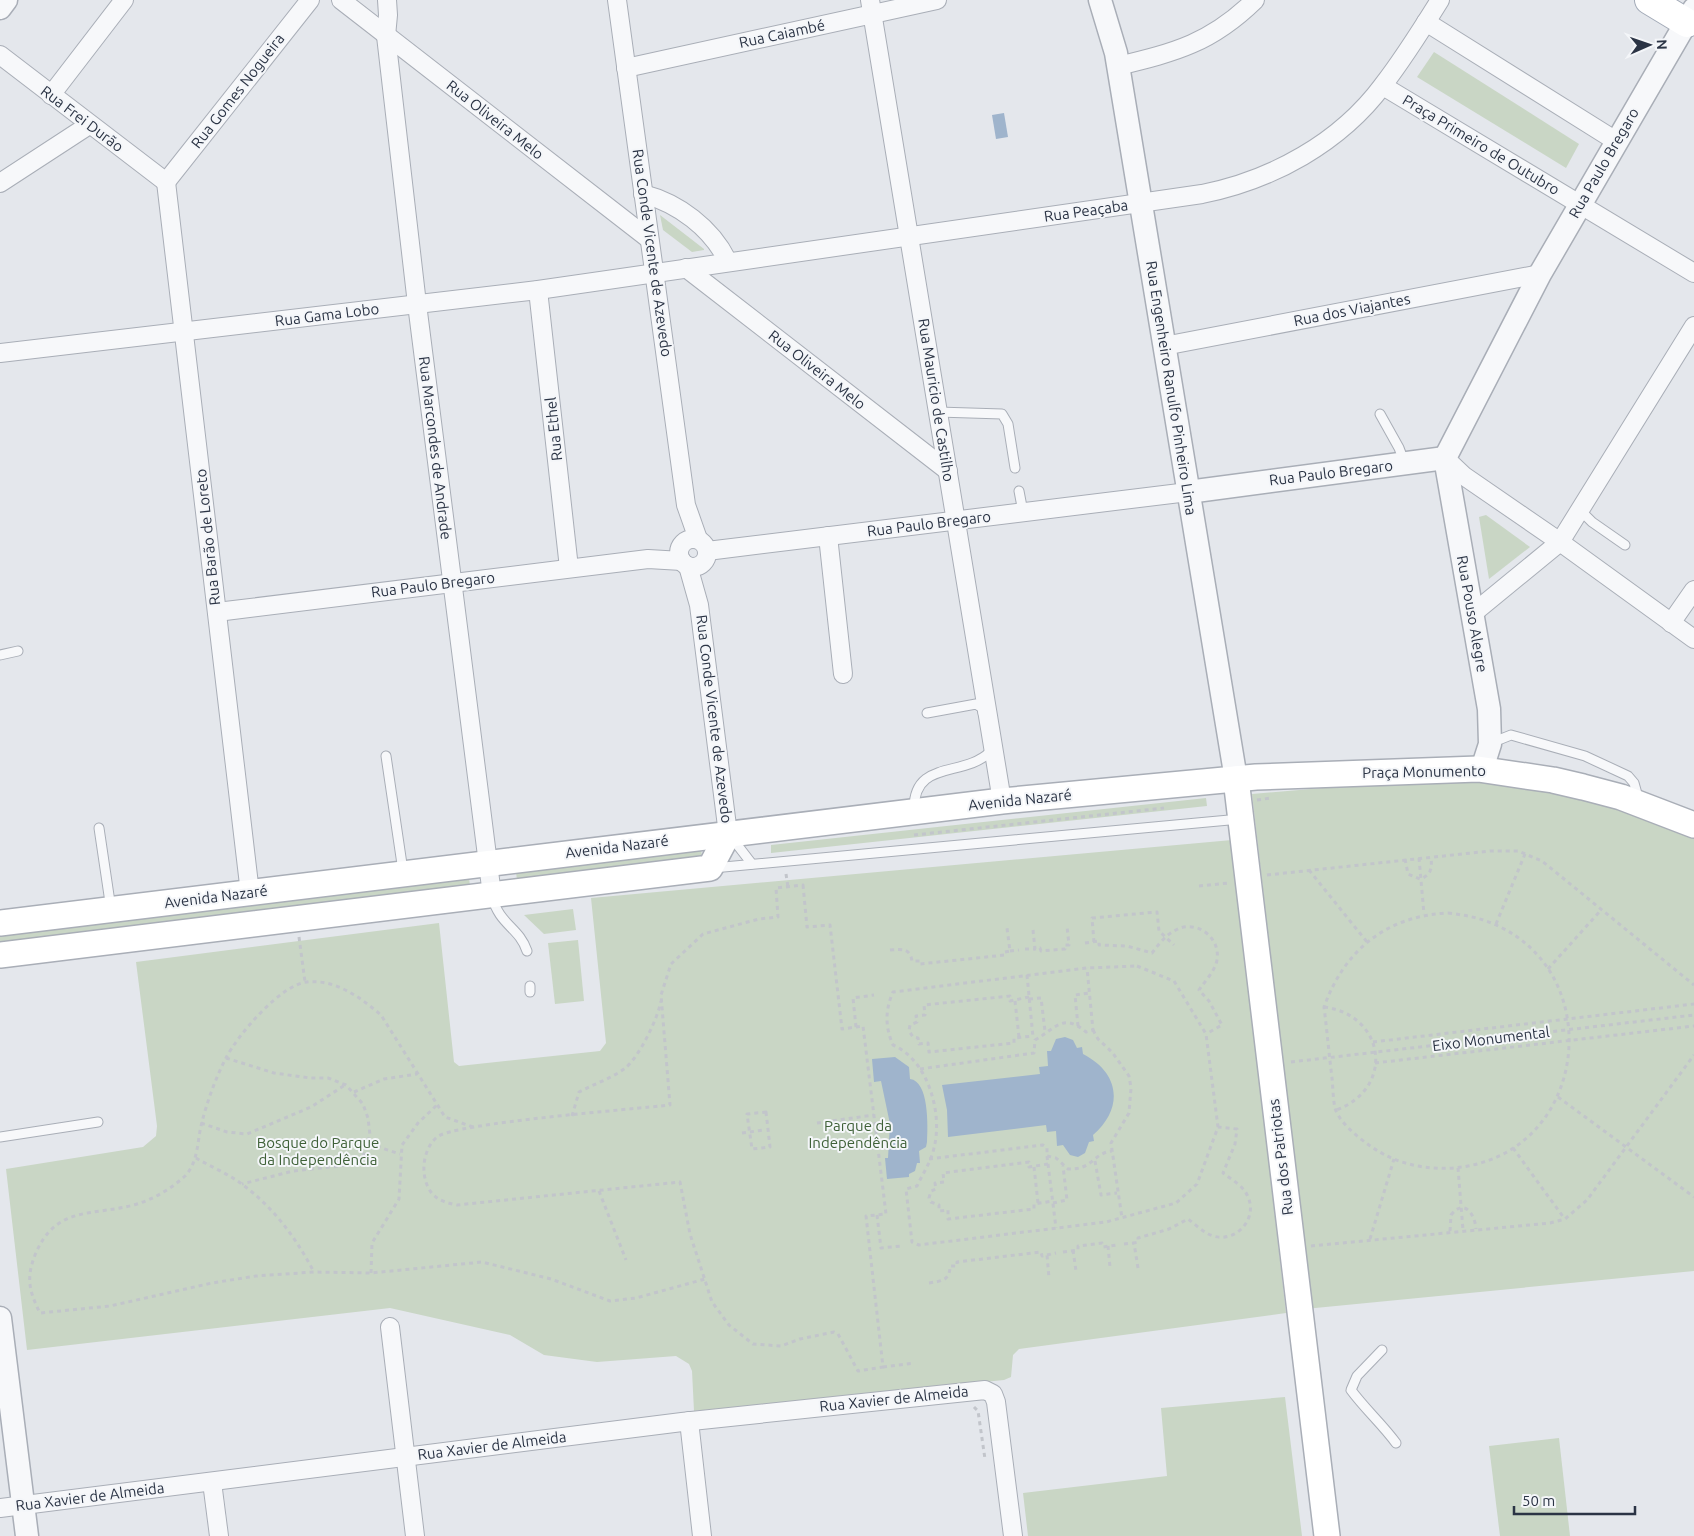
<svg xmlns="http://www.w3.org/2000/svg" width="1694" height="1536" font-family="Ubuntu,sans-serif">
  <style>
    .green { fill: #c9d6c5 }
    .water { fill: #9fb4cc }
    .lines { fill: none; stroke-linecap: round; stroke-linejoin: round }
    .service-casing { stroke: #a9aeb7; stroke-width: 11 }
    .minor-casing { stroke: #a9aeb7; stroke-width: 20 }
    .tertiary-casing { stroke: #a9aeb7; stroke-width: 25 }
    .secondary-casing { stroke: #a9aeb7; stroke-width: 28 }
    .primary-casing { stroke: #a3abb8; stroke-width: 30 }
    .path { stroke: #c2c5cb; stroke-width: 3; stroke-dasharray: 4 4; stroke-linecap: butt }
    .service { stroke: #f7f8fa; stroke-width: 9 }
    .minor { stroke: #f7f8fa; stroke-width: 18 }
    .tertiary { stroke: #f7f8fa; stroke-width: 22 }
    .secondary { stroke: #fff; stroke-width: 25 }
    .primary { stroke: #fff; stroke-width: 28 }
    .labels { text-anchor: middle; stroke-width: 4; stroke-linejoin: round; paint-order: stroke }
    .street-label { font-size: 15px; fill: #2b3445; stroke: #f4f6f9 }
    .park-label { font-size: 15px; fill: #3f6138; stroke: #f4f6f9 }
  </style>
  <rect width="100%" height="100%" fill="#e4e7ec"/>
  <g class="green">
    <path d="M1434 52 1579 144 1566 168 1417 77Z"/>
    <path d="M660 215 704 249V250L692 252 663 230Z"/>
    <path d="M1486 515 1530 547 1489 579 1479 517Z"/>
    <path d="M1439 778 1568 787 1694 836V1271L1305 1309 1283 1062 1252 794Z"/>
    <path d="M1206 798 1207 806 771 853V845Z"/>
    <path d="M1232 840 1286 1313 1019 1349 1013 1355 1011 1377 1004 1380 694 1411 692 1371 689 1364 676 1356 597 1362 544 1355 510 1335 390 1308 27 1350 6 1169 143 1147 156 1136 157 1126 136 962 439 923 454 1062 459 1066 600 1051 606 1043 591 898Z"/>
    <path d="M701 849 702 857 517 880 516 872Z"/>
    <path d="M469 878 470 886 0 946V936Z"/>
    <path d="M573 909 576 930 544 934 524 915Z"/>
    <path d="M578 940 584 1001 555 1004 548 943Z"/>
    <path d="M1285 1397 1302 1536H1028L1023 1493 1167 1476 1161 1408Z"/>
    <path d="M1559 1438 1570 1536H1500L1489 1446Z"/>
  </g>
  <g class="water">
    <path d="M1004 113 1008 137 996 139 992 115Z"/>
    <path d="M1065 1037 1073 1040 1077 1048 1082 1047 1083 1054C1120 1073 1124 1108 1093 1135L1094 1141 1089 1142 1085 1153 1078 1157 1070 1155 1063 1145 1057 1146 1056 1131 1047 1132 1046 1125 948 1137 947 1110 942 1085 1040 1074 1039 1067 1048 1066 1047 1051H1051L1056 1039Z"/>
    <path d="M895 1057 909 1067 910 1079C929 1081 928 1126 927 1142L926 1147 919 1151 920 1163H917L915 1171 909 1174V1177L887 1179 885 1158H888L890 1124 881 1081 874 1082 872 1059Z"/>
  </g>
  <g class="lines">
    <g class="service-casing">
      <g id="service">
        <path d="M938 412 1002 414 1008 424 1015 468"/>
        <path d="M1380 414 1399 448 1405 464"/>
        <path d="M1019 491 1023 512"/>
        <path d="M1580 510 1592 522 1625 545"/>
        <path d="M0 655 18 651"/>
        <path d="M927 713 976 704 982 708 983 713"/>
        <path d="M1491 743 1511 735 1585 756 1628 776 1634 783 1639 801"/>
        <path d="M386 756 403 871"/>
        <path d="M914 809C914 759 963 778 990 752L989 745"/>
        <path d="M99 828 111 909"/>
        <path d="M732 838 752 864"/>
        <path d="M713 868 1240 819"/>
        <path d="M492 896C499 925 519 927 527 951"/>
        <path d="M530 986V992"/>
        <path d="M0 1137 98 1122"/>
        <path d="M1382 1350 1357 1376 1351 1390C1365 1409 1382 1424 1396 1443"/>
      </g>
    </g>
    <g class="minor-casing">
      <g id="minor">
        <path d="M341 0 649 239"/>
        <path d="M387 0 388 15 386 36 417 304 492 895"/>
        <path d="M617 0 686 505 698 539"/>
        <path d="M870 0 1002 801"/>
        <path d="M1426 22 1616 141"/>
        <path d="M0 55 166 182"/>
        <path d="M1118 66C1176 52 1211 43 1255 0"/>
        <path d="M626 68 937 0"/>
        <path d="M1383 86 1694 273"/>
        <path d="M51 95 124 0"/>
        <path d="M166 182 250 893"/>
        <path d="M166 182 310 0"/>
        <path d="M0 183 89 125"/>
        <path d="M643 194C678 203 712 228 728 262"/>
        <path d="M686 268 948 471"/>
        <path d="M538 290 569 568"/>
        <path d="M1164 346 1540 274"/>
        <path d="M0 353 538 290 1202 194C1272 180 1340 143 1383 85 1404 58 1422 29 1440 0"/>
        <path d="M1445 458 1464 476 1560 542 1694 639"/>
        <path d="M828 536 843 674"/>
        <circle cx="693" cy="553" r="14"/>
        <path d="M707 551 1188 492"/>
        <path d="M688 566 699 605 728 834"/>
        <path d="M217 612 648 559 682 561"/>
        <path d="M1471 615 1560 542 1694 326"/>
        <path d="M1671 623 1694 590"/>
        <path d="M390 1327 415 1536"/>
        <path d="M689 1421 702 1536"/>
        <path d="M212 1482 219 1536"/>
        <path d="M0 1508 682 1422 985 1390 993 1394 996 1402 1013 1536"/>
      </g>
    </g>
    <g class="tertiary-casing">
      <g id="tertiary">
        <path d="M1100 0 1116 53 1236 779"/>
        <path d="M0 8 6 0"/>
        <path d="M1445 458 1540 274 1694 9"/>
        <path d="M1445 458 1489 709 1490 744 1482 769"/>
        <path d="M1188 492 1445 458"/>
        <path d="M0 1318 27 1536"/>
      </g>
    </g>
    <g class="secondary-casing">
      <g id="secondary">
        <path d="M1236 779 1327 1536"/>
        <path d="M0 923 1002 801 1256 777 1478 769 1553 780 1583 787 1621 797 1694 825"/>
        <path d="M0 955 710 868 728 834"/>
      </g>
    </g>
    <g class="primary-casing">
      <path id="primary" d="M1649 0 1687 23"/>
    </g>
    <g class="path">
      <path d="M1257 800 1271 798"/>
      <path d="M914 835 1164 808"/>
      <path d="M1419 858 1424 914"/>
      <path d="M1405 859 1408 874 1420 879C1432 875 1432 867 1431 857"/>
      <path d="M1309 870 1367 942"/>
      <path d="M786 874 788 887"/>
      <path d="M1267 875 1490 851H1518L1542 861 1694 985"/>
      <path d="M803 885 807 927 830 925 842 1029 863 1026 886 1214 866 1216 883 1367 858 1371 838 1334 834 1332 800 1339 781 1346 753 1344 729 1325 712 1302 690 1234 680 1182 457 1205C442 1202 431 1198 426 1182 421 1167 425 1147 437 1137 454 1123 636 1109 670 1105L661 995 671 964 703 934 759 919 778 917 776 888Z"/>
      <path d="M1199 886 1229 883"/>
      <path d="M1448 913C1465 915 1481 918 1496 925 1606 974 1588 1144 1468 1166 1441 1171 1412 1168 1387 1156 1371 1148 1340 1126 1335 1108 1333 1099 1333 1088 1332 1078 1329 1054 1327 1031 1324 1007 1345 949 1387 916 1448 913Z"/>
      <path d="M1496 924 1525 854"/>
      <path d="M1033 930 1035 949 1040 948 1041 951 1065 949V945H1069L1067 926"/>
      <path d="M299 937 305 982"/>
      <path d="M1094 942 1092 918 1157 912 1159 931 1174 945"/>
      <path d="M1085 943 1099 941V945L1127 946 1152 953C1158 945 1165 936 1174 931 1194 918 1221 936 1217 960 1215 971 1205 981 1199 990L1209 1001 1222 1025 1206 1034"/>
      <path d="M1025 949H1035"/>
      <path d="M890 950C902 949 910 948 912 961H920V964L1005 955V952L1010 951 1007 928"/>
      <path d="M1010 951 1019 950"/>
      <path d="M1137 966 1174 981 1206 1034 1218 1127 1197 1184 1176 1203 1106 1222 919 1245 912 1242 906 1189 917 1186C923 1173 931 1162 934 1148 943 1113 928 1060 893 1045 885 1027 885 1010 893 992L1087 968Z"/>
      <path d="M1548 969 1601 910"/>
      <path d="M1027 975 1033 1037"/>
      <path d="M1029 997 1010 1001V996L924 1005 925 1015 916 1016 917 1022 910 1025 909 1031 913 1037 918 1038 919 1044 928 1043 929 1052 1014 1043V1038L1033 1036"/>
      <path d="M1029 999 1041 998 1045 1031"/>
      <path d="M1015 1001 1019 1037"/>
      <path d="M1324 1007C1386 1015 1395 1089 1336 1110"/>
      <path d="M1078 1026 1075 995 1089 993"/>
      <path d="M856 1027 853 998 874 995"/>
      <path d="M1093 1030 1098 1039 1112 1052 1129 1076 1131 1088 1129 1113 1111 1143 1122 1218"/>
      <path d="M1373 1042 1694 1004"/>
      <path d="M226 1058 274 1073 310 1078H328L346 1085 363 1104 368 1118 370 1135 363 1157 349 1165 293 1171 242 1184"/>
      <path d="M1291 1062 1694 1015"/>
      <path d="M1375 1063 1694 1026"/>
      <path d="M920 1069 1034 1053 1035 1040C1055 1029 1063 1012 1086 1032L1093 1030 1087 968"/>
      <path d="M354 1092 384 1079 417 1074"/>
      <path d="M1558 1097 1694 1197"/>
      <path d="M766 1112 770 1147 752 1149 747 1114Z"/>
      <path d="M572 1116 579 1092C594 1084 610 1079 624 1069 639 1058 658 1018 661 1001"/>
      <path d="M201 1123 227 1132 247 1134 311 1107 345 1085"/>
      <path d="M817 1123 874 1115"/>
      <path d="M473 1127 445 1117 381 1015C360 997 335 979 307 982 281 984 237 1036 226 1058 216 1077 207 1102 202 1122 197 1140 199 1161 185 1176 172 1188 154 1199 137 1204 93 1217 56 1204 35 1255 26 1278 29 1291 40 1313L110 1306 212 1283 256 1276 314 1272 371 1273 482 1262 551 1279 610 1301 636 1298 705 1279"/>
      <path d="M742 1133 764 1130"/>
      <path d="M369 1144 400 1154"/>
      <path d="M1513 1148 1564 1218"/>
      <path d="M1047 1156 1056 1228"/>
      <path d="M196 1158C211 1167 229 1174 243 1185 274 1208 296 1238 314 1272"/>
      <path d="M929 1159 1043 1145 1047 1148V1156L1056 1158 1068 1169C1093 1170 1093 1153 1112 1151"/>
      <path d="M1095 1161 1101 1195 1117 1193"/>
      <path d="M1048 1164 1029 1167V1162L943 1173 944 1182 935 1183 936 1189 931 1191 929 1198 931 1202 939 1205V1211L948 1210V1219L1034 1209V1204L1053 1201"/>
      <path d="M1034 1167 1038 1203"/>
      <path d="M1458 1168 1463 1230"/>
      <path d="M599 1191 626 1260"/>
      <path d="M1053 1203 1067 1200 1063 1166"/>
      <path d="M877 1215 881 1248 902 1246"/>
      <path d="M1450 1231 1451 1215C1464 1198 1475 1214 1476 1229"/>
      <path d="M1370 1239 1394 1159"/>
      <path d="M1124 1244 1134 1243"/>
      <path d="M1108 1246 1110 1267"/>
      <path d="M1311 1246 1550 1223 1565 1219 1587 1200 1694 1055"/>
      <path d="M1073 1250 1076 1271"/>
      <path d="M1063 1252 1078 1250V1246L1102 1243 1103 1247 1117 1245"/>
      <path d="M1047 1255 1056 1253"/>
      <path d="M1138 1268 1134 1243 1138 1242V1238L1169 1229 1188 1219C1196 1225 1204 1233 1213 1236 1236 1243 1258 1219 1248 1197 1244 1186 1232 1180 1223 1173L1235 1144 1237 1129 1218 1127"/>
      <path d="M371 1273 372 1243 399 1199 402 1145 418 1123 437 1105"/>
      <path d="M929 1283C941 1281 950 1281 950 1266H957V1262L1041 1252 1042 1256 1047 1255 1049 1278"/>
      <path d="M883 1367 914 1363"/>
      <path d="M974 1407 978 1411 985 1459"/>
    </g>
    <use href="#service" class="service"/>
    <use href="#minor" class="minor"/>
    <use href="#tertiary" class="tertiary"/>
    <use href="#secondary" class="secondary"/>
    <use href="#primary" class="primary"/>
  </g>
  <g class="labels">
    <g class="street-label">
      <text transform="translate(782 34) rotate(-12)" y="5">Rua Caiambé</text>
      <text transform="translate(238 91) rotate(-52)" y="5">Rua Gomes Nogueira</text>
      <text transform="translate(82 119) rotate(37)" y="5">Rua Frei Durão</text>
      <text transform="translate(495 120) rotate(38)" y="5">Rua Oliveira Melo</text>
      <text transform="translate(1481 145) rotate(31)" y="5">Praça Primeiro de Outubro</text>
      <text transform="translate(1604 163) rotate(-60)" y="5">Rua Paulo Bregaro</text>
      <text transform="translate(1086 211) rotate(-8)" y="5">Rua Peaçaba</text>
      <text transform="translate(652 253) rotate(82)" y="5">Rua Conde Vicente de Azevedo</text>
      <text transform="translate(1352 310) rotate(-11)" y="5">Rua dos Viajantes</text>
      <text transform="translate(327 315) rotate(-7)" y="5">Rua Gama Lobo</text>
      <text transform="translate(817 370) rotate(38)" y="5">Rua Oliveira Melo</text>
      <text transform="translate(1171 388) rotate(81)" y="5">Rua Engenheiro Ranulfo Pinheiro Lima</text>
      <text transform="translate(936 400) rotate(81)" y="5">Rua Mauricio de Castilho</text>
      <text transform="translate(554 429) rotate(-96)" y="5">Rua Ethel</text>
      <text transform="translate(435 448) rotate(83)" y="5">Rua Marcondes de Andrade</text>
      <text transform="translate(1331 473) rotate(-7)" y="5">Rua Paulo Bregaro</text>
      <text transform="translate(929 524) rotate(-7)" y="5">Rua Paulo Bregaro</text>
      <text transform="translate(208 537) rotate(-96)" y="5">Rua Barão de Loreto</text>
      <text transform="translate(433 585) rotate(-7)" y="5">Rua Paulo Bregaro</text>
      <text transform="translate(1472 614) rotate(80)" y="5">Rua Pouso Alegre</text>
      <text transform="translate(714 719) rotate(83)" y="5">Rua Conde Vicente de Azevedo</text>
      <text transform="translate(1424 772) rotate(-1)" y="5">Praça Monumento</text>
      <text transform="translate(1020 800) rotate(-6)" y="5">Avenida Nazaré</text>
      <text transform="translate(617 847) rotate(-7)" y="5">Avenida Nazaré</text>
      <text transform="translate(216 897) rotate(-7)" y="5">Avenida Nazaré</text>
      <text transform="translate(1491 1039) rotate(-7)" y="5">Eixo Monumental</text>
      <text transform="translate(1281 1157) rotate(-97)" y="5">Rua dos Patriotas</text>
      <text transform="translate(894 1399) rotate(-6)" y="5">Rua Xavier de Almeida</text>
      <text transform="translate(492 1446) rotate(-7)" y="5">Rua Xavier de Almeida</text>
      <text transform="translate(90 1497) rotate(-7)" y="5">Rua Xavier de Almeida</text>
    </g>
    <g class="park-label">
      <text x="858" y="1131">Parque da<tspan x="858" dy="17">Independência</tspan></text>
      <text x="318" y="1148">Bosque do Parque<tspan x="318" dy="17">da Independência</tspan></text>
    </g>
  </g>
  <g transform="translate(1649 45) rotate(88)" stroke="#f4f6f9" stroke-width="4" paint-order="stroke">
  <path d="M0-4L9 19L0 12L-9 19Z" fill="#2b3445"/>
  <text y="-8" font-size="14" font-weight="bold" text-anchor="middle" fill="#2b3445">N</text>
  </g>
  <path d="M1514 1506v8h121v-8" fill="none" stroke="#2b3445" stroke-width="2.5"/>
  <text x="1522" y="1506" font-size="15" fill="#2b3445" stroke="#f4f6f9" stroke-width="4" paint-order="stroke">50 m</text>
</svg>
